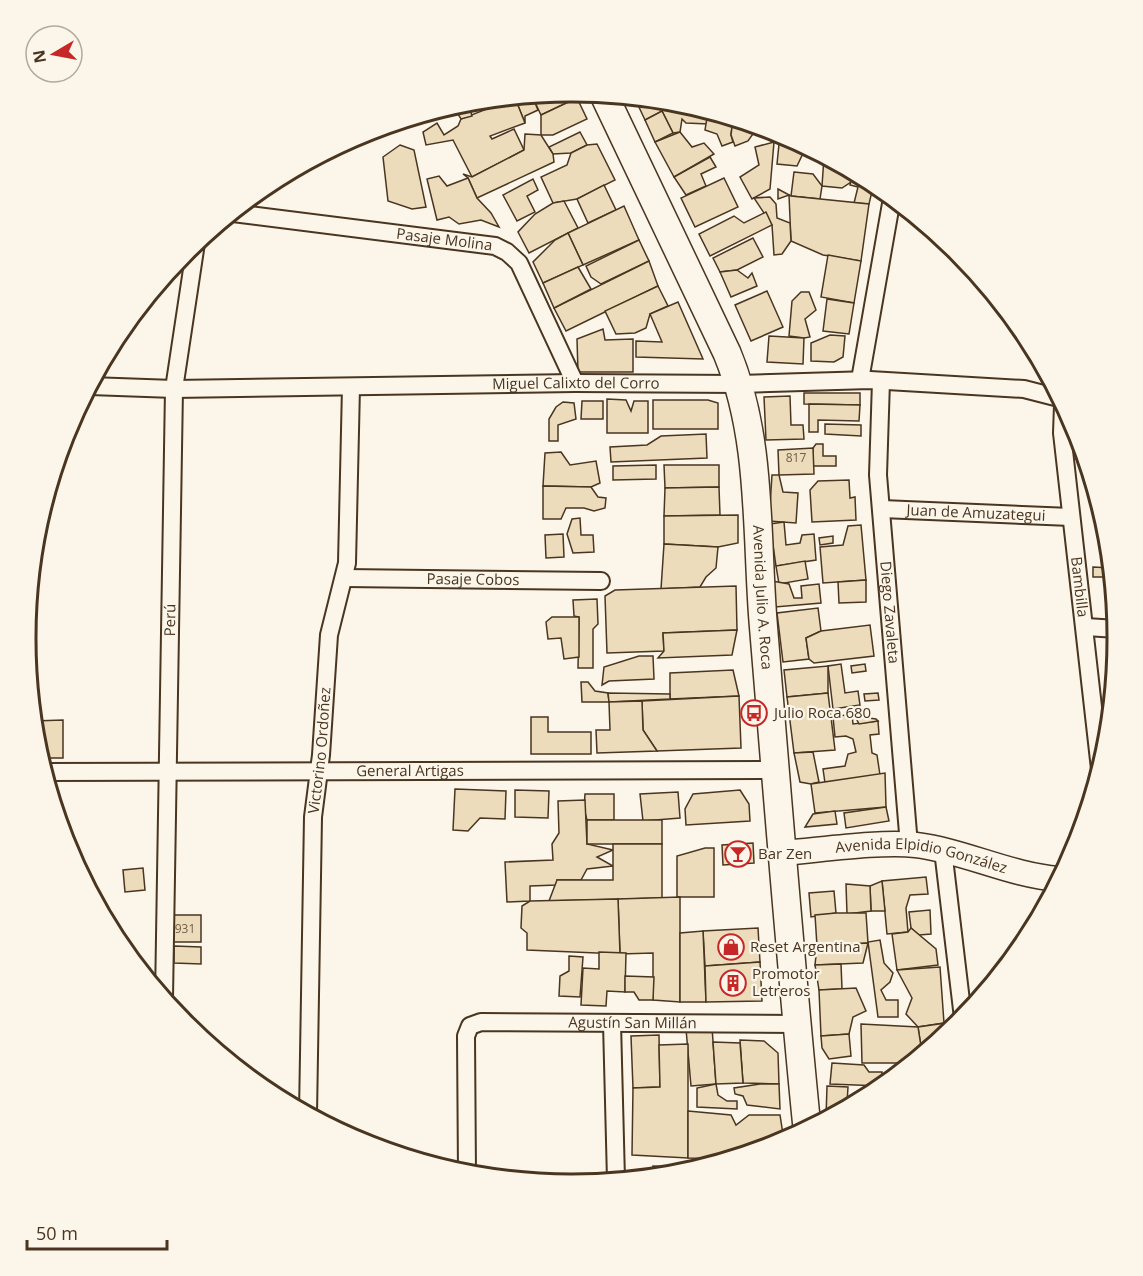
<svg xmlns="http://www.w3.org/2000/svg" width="1143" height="1276" font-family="'Open Sans',sans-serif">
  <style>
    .building { fill: #ecdcbc; stroke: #4a3520; stroke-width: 1.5 }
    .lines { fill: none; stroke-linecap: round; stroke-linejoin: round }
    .minor-casing { stroke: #4a3520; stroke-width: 20 }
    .secondary-casing { stroke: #4a3520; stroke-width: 27 }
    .primary-casing { stroke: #4a3520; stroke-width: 30 }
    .minor { stroke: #fbf6e9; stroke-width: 16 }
    .secondary { stroke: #fbf6e9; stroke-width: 24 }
    .primary { stroke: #fbf6e9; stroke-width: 27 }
    .labels { text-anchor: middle; stroke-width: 4.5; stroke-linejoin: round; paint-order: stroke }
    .number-label { font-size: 12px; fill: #725f47 }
    .street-label { font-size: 15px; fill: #4a3520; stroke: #fbf6e9 }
    .poi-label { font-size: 15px; fill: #4a3520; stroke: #fbf6e9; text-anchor: start }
    .rim { fill: none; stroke: #4a3520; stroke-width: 3 }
  </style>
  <rect width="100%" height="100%" fill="#fbf6e9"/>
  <g class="building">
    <path d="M572 92 577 98 541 115 532 96Z"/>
    <path d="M532 96 538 110 525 116V123L515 98Z"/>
    <path d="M515 98 525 123 490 136 492 139 514 129 524 150 472 177 453 140 426 145 423 132 437 123 444 135 458 126 461 119Z"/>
    <path d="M577 98 587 119 553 135H541V115Z"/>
    <path d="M641 99 678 103 708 112V124L686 123 682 119 680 132 673 133 662 111 645 120 638 105Z"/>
    <path d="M468 102 472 116 461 119 453 106Z"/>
    <path d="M662 111 673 133 655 142 645 120Z"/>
    <path d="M708 112 733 119 731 135 733 142 722 146 717 134 705 130Z"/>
    <path d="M733 119 780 134V135L755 131 748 141 735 146 731 135Z"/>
    <path d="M580 132 587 145 571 153 553 154 549 147Z"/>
    <path d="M680 132 692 147 704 143 714 154 674 177 655 142Z"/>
    <path d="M525 134 541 135 553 154 554 162 477 198 468 178 463 174 472 177 524 150Z"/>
    <path d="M780 134 806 147 797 166 777 164Z"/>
    <path d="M774 142 770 189 752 199 740 177 759 165 755 147Z"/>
    <path d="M597 144 615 180 577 199 553 203 541 177 567 165 571 153 587 145Z"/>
    <path d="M400 145 414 150 426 207 412 209 388 201 383 157Z"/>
    <path d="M710 157 716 167 701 174 706 186 686 195 674 177Z"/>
    <path d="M824 157 853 172 851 182 842 188 822 186Z"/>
    <path d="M794 172 813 174 822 186 820 199 791 196Z"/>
    <path d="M853 172 874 183 869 204 854 203 858 187 850 185Z"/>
    <path d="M439 176 447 186 468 178 477 198 491 213 499 227 481 220 459 224 449 217 437 220 427 179Z"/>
    <path d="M724 178 738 207 695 227 681 198Z"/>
    <path d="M533 179 538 190 527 196 535 212 517 221 503 195Z"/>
    <path d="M604 185 616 210 588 223 577 199Z"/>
    <path d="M778 189 791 196 869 204 861 261 823 255 791 241 789 195 778 199Z"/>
    <path d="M770 197 776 204 777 218 790 223 791 241 782 254 774 255 772 225 754 198Z"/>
    <path d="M564 201 578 228 529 253 518 232 535 214 553 203Z"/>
    <path d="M624 206 639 240 583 265 568 233Z"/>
    <path d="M766 212 772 225 710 256 699 234 734 216 744 223Z"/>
    <path d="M568 233 583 265 543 283 533 262 555 240Z"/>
    <path d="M753 238 763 257 737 270 720 272 713 258Z"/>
    <path d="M639 240 649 261 601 284 591 277 586 266Z"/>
    <path d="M828 255 861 261 854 303 821 297Z"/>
    <path d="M649 261 658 286 566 331 554 308Z"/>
    <path d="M578 267 591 289 554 308 543 283Z"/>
    <path d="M737 270 748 278 752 273 757 286 731 297 720 272Z"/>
    <path d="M658 286 668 306 650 314 646 328 635 333 616 334 605 311Z"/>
    <path d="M767 291 783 327 751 341 735 305Z"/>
    <path d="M801 292H809L816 310 805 319 810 337 804 338 789 336 792 301Z"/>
    <path d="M827 299 854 303 849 334 823 331Z"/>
    <path d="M678 302 703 359 636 357V341L662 342 650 314Z"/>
    <path d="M603 329 605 340 633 339V372H578L577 339Z"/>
    <path d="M830 335 845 336 843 357 834 362 811 361V343Z"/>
    <path d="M769 336 804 338 803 364 767 362Z"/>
    <path d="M804 393H860V405L804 404Z"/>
    <path d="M790 396 791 425H803L804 439 766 440 764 397Z"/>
    <path d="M607 399 626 400 631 411 634 401H648V433H607Z"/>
    <path d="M653 400H708L718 403V429H653Z"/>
    <path d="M582 401H603V419H581Z"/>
    <path d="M563 402 574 403 576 419 558 425V441H549V419L556 407Z"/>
    <path d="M809 404 860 405 859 421 818 420V432H809Z"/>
    <path d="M825 424 861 425V436L825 434Z"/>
    <path d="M706 434 707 458 611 462 610 447 647 445 661 436Z"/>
    <path d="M816 444H823V456H836V466H813V448Z"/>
    <path d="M813 448 814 474 779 475 778 450Z"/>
    <path d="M561 452 570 465 596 461 600 483 591 487 543 486 545 453Z"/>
    <path d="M656 465V479L613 480V466Z"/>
    <path d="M664 465H719V487L665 488Z"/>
    <path d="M772 475H779L783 492 798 493 796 523 769 521Z"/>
    <path d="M849 480 850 498 855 497 856 520 812 522 810 490 818 481Z"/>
    <path d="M543 486 591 487 598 497 606 498 605 508 594 511 584 508H566L561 519H543Z"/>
    <path d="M719 487 720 515 664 516 665 488Z"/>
    <path d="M738 515V543L718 547 664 544V516Z"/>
    <path d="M580 518 581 535H593L594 552 573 553 567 534 572 519Z"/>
    <path d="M784 522 786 545 800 543 802 535 814 534 816 560 776 566 770 524Z"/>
    <path d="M861 525 866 580 823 583 820 547 843 545 848 526Z"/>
    <path d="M563 534 564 557 546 558 545 535Z"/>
    <path d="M833 536V543L820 545 819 538Z"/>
    <path d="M664 544 718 547 716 568 706 577 700 587 661 589Z"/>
    <path d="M805 561 808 579 779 584 776 566Z"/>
    <path d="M1093 567 1111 568 1113 592H1106V577H1093Z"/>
    <path d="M866 580V602L839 603 838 582Z"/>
    <path d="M772 581 789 584 794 598H802L801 586 819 584 821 603 775 607Z"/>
    <path d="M736 586 737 630 663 633 664 651 607 653 605 596 615 590Z"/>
    <path d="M597 599 598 624 593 629V668H578L579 617 574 616 573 600Z"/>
    <path d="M818 608 821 631 806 638 809 659 783 662 777 613Z"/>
    <path d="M552 617H579V657L564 659 561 638 548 639 546 622Z"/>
    <path d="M870 625 874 656 814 663 809 659 806 638 821 631Z"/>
    <path d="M737 630 732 655 658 658 664 651 663 633Z"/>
    <path d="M639 656H653L654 679 609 681 602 685 604 667Z"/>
    <path d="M841 664 845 693 858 691 860 705 833 709 828 666Z"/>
    <path d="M865 664 866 671 852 673 851 666Z"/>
    <path d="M828 666V693L787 697 784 670Z"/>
    <path d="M733 670 739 696 670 699V673Z"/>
    <path d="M581 682H588L595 691 608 693 609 702H582Z"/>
    <path d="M608 693 670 694V699L609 702Z"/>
    <path d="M828 693 835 750 794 753 787 697Z"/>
    <path d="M878 693 879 700 865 701 864 694Z"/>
    <path d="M739 696 741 748 657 751 643 730 642 701Z"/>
    <path d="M642 701 643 730 657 751 597 753 596 730H610L609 702Z"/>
    <path d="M852 714 853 724 878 721 879 734 870 735 872 753 877 755 880 775 825 783 823 769 845 766 848 754 856 752 853 739 846 736 835 737 833 717Z"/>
    <path d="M855 716 876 719 878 721 859 724Z"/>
    <path d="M531 717H548V732H591V754H531Z"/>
    <path d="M63 720V758H40L34 721Z"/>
    <path d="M813 752 819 782 811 784 800 782 794 753Z"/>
    <path d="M885 773 886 807 815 813 811 784Z"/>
    <path d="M455 789 506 791 505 819 480 818 468 831 453 830Z"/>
    <path d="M515 790 549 791 548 818 515 817Z"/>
    <path d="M740 790 749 804 750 821 686 825 685 809 693 794Z"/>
    <path d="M678 792 680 818 643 821 640 794Z"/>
    <path d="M585 794H614V820H587L584 809Z"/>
    <path d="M585 800 587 844 613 850 597 857 613 866 587 869 581 880H557V885L530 886V901L507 902 505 862 553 860 552 844 559 833 558 801Z"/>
    <path d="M886 807 889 821 846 828 844 813Z"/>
    <path d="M835 811 837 824 805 827 813 814Z"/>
    <rect x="587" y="820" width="75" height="24"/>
    <path d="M753 843 754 863 723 865 722 845Z"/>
    <path d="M613 844H662V898L549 901 557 880H613Z"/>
    <path d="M705 848H714V897H677V856Z"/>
    <path d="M143 868 145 890 125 892 123 870Z"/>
    <path d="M926 877 928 894 910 895 906 908 908 932 887 934 882 881Z"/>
    <path d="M882 881 885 911H871L870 886Z"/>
    <path d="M846 884 870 886 871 911 847 914Z"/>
    <path d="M834 891 836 913 811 917 809 893Z"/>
    <path d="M680 897V1002L653 1000V953L620 954 618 899Z"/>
    <path d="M618 899 620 954 527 950V933L521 928 522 906 530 901Z"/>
    <path d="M930 910 931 934 919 935 911 928 909 912Z"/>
    <path d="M836 913H866L868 943 817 946 815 915Z"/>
    <rect x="170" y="915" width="31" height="27"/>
    <path d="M758 928 760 962 705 966 703 931Z"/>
    <path d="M911 928 936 949 938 965 897 970 892 934 908 932Z"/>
    <path d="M703 931 706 1002H680V933Z"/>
    <path d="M880 940 884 963 893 973 890 982 881 990 886 1000H898V1017H878L868 942Z"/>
    <path d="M868 943 863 963 815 965 817 946Z"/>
    <path d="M174 946 201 947V964L174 963Z"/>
    <path d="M599 952 626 953 625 992 607 991 606 1006 581 1005 583 968 599 969Z"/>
    <path d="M569 956 583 957 580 997 559 996 560 976 569 971Z"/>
    <path d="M760 962 762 1001 706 1002 705 966Z"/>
    <path d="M841 964 842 989 819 990 815 965Z"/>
    <path d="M940 967 944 1023 918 1027 906 1014 912 998 897 970Z"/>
    <path d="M625 976 654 977 653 1000H639L634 992H625Z"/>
    <path d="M856 988 866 1011 853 1017 849 1034 821 1036 819 990Z"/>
    <path d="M946 1023 944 1035 922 1053 918 1027Z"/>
    <path d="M861 1024 918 1027 922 1053 910 1063H862Z"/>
    <path d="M712 1027 716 1084 691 1086 686 1029Z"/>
    <path d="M849 1034 851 1056 829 1059 822 1048 821 1036Z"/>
    <path d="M659 1035 660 1087 633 1088 631 1036Z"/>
    <path d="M740 1040 764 1041 778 1053 779 1084 743 1083Z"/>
    <path d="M713 1042 740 1043 743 1083 716 1084Z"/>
    <path d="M688 1044V1158L632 1155 633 1088 660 1087 659 1045Z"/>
    <path d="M832 1063 864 1065 869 1072H882L881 1086 830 1084Z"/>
    <path d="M716 1084 718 1095 727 1101H737V1109L697 1107V1088Z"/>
    <path d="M760 1084H779L780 1109 747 1105 743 1096 735 1094 734 1088Z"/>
    <path d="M827 1086 848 1087 847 1103H853L826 1118Z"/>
    <path d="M688 1111 731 1115 736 1125 749 1115H780L784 1141 725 1159 688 1158Z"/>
    <path d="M653 1166 673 1167V1174H652Z"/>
  </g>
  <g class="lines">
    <g class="minor-casing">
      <g id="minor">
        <path id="s1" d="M233 213 495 246 507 252 519 263 575 383"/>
        <path d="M860 380 892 198"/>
        <path id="s2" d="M881 381 878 475 909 845"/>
        <path id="s3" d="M90 386 174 389 575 383 740 384 870 380 1024 389 1059 398"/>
        <path id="s4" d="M1063 405 1062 433 1100 769"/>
        <path id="s5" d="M882 509 1071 517"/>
        <path id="s6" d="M345 578 601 581"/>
        <path d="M1086 627 1117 629"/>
        <path id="s7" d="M44 772 776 770"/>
        <path d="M943 850 963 1018"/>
        <path id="s8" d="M164 998 174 389 196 243"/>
        <path d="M612 1023 616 1180"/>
        <path id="s9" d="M308 1114 313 817 321 755 329 635 347 563 351 387"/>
        <path id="s10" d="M467 1174 466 1036 470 1026 481 1022 797 1024"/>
      </g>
    </g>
    <g class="secondary-casing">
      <g id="secondary">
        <path id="s11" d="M782 853C821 850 879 841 916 845 965 851 1009 875 1059 879"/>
      </g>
    </g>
    <g class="primary-casing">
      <g id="primary">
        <path id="s12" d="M604 95 727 353C762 437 756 532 763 621 777 790 790 959 807 1128"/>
      </g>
    </g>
    <use href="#minor" class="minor"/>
    <use href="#secondary" class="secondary"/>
    <use href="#primary" class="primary"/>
  </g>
  <defs>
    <g id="bus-ring" transform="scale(1.35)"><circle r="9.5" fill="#fbf6e9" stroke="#c62828" stroke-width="1.5"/><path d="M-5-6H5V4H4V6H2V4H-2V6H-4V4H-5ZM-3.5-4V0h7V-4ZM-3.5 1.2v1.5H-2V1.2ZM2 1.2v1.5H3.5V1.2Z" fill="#c62828"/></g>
    <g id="bar-ring" transform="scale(1.35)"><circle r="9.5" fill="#fbf6e9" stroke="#c62828" stroke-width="1.5"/><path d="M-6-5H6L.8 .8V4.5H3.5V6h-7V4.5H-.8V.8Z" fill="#c62828"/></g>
    <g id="shop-ring" transform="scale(1.35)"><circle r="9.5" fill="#fbf6e9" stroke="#c62828" stroke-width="1.5"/><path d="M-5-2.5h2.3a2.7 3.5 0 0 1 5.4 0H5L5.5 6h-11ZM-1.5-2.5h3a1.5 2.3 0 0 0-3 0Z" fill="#c62828"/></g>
    <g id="building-ring" transform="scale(1.35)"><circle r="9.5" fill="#fbf6e9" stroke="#c62828" stroke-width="1.5"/><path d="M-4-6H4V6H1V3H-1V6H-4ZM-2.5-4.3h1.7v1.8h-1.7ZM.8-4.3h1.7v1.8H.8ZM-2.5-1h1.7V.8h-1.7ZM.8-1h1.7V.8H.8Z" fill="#c62828"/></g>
  </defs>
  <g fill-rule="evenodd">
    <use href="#bus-ring" x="754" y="713"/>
    <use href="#bar-ring" x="738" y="854"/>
    <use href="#shop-ring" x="731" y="947"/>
    <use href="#building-ring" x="733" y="983"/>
  </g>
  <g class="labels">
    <g class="number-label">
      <text x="796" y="462">817</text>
      <text x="185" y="933">931</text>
    </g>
    <g class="street-label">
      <text dy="5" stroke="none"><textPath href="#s1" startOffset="213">Pasaje Molina</textPath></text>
      <text dy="5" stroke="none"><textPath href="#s3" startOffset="486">Miguel Calixto del Corro</textPath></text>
      <text dy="5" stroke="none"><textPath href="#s5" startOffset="94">Juan de Amuzategui</textPath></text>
      <text dy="5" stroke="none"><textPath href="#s6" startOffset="128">Pasaje Cobos</textPath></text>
      <text dy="5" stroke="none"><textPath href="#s4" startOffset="183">Bambilla</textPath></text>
      <text dy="5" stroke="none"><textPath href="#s12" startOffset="534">Avenida Julio A. Roca</textPath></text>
      <text dy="5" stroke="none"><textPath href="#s2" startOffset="232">Diego Zavaleta</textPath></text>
      <text dy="5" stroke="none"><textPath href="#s8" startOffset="378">Perú</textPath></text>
      <text dy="5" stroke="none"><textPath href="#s9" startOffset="364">Victorino Ordoñez</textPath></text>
      <text dy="5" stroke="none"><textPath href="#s7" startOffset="366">General Artigas</textPath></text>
      <text dy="5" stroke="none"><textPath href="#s11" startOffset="141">Avenida Elpidio González</textPath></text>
      <text dy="5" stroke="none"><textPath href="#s10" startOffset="312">Agustín San Millán</textPath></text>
    </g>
    <g class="poi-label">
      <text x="774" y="718">Julio Roca 680</text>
      <text x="758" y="859">Bar Zen</text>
      <text x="750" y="952">Reset Argentina</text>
      <text x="752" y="979">Promotor<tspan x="752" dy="17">Letreros</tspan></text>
    </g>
  </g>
  <path d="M0 0H1143V1276H0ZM571 102H572A535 535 0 0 1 1107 637V639A535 535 0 0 1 572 1174H571A535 535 0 0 1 36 639V637A535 535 0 0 1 571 102Z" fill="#fbf6e9" fill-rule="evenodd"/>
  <path class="rim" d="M571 102H572A535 535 0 0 1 1107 637V639A535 535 0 0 1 572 1174H571A535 535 0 0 1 36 639V637A535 535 0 0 1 571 102Z"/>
  <g transform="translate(54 54) rotate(260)"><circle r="28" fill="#fbf6e9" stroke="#b4a999" stroke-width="1.5"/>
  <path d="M0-4.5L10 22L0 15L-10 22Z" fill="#c62828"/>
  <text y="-9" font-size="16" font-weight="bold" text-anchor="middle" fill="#4a3520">N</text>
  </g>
  <path d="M27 1240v9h140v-9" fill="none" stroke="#4a3520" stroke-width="3"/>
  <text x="36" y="1240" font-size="18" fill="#4a3520" stroke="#fbf6e9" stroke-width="4.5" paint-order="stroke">50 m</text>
</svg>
